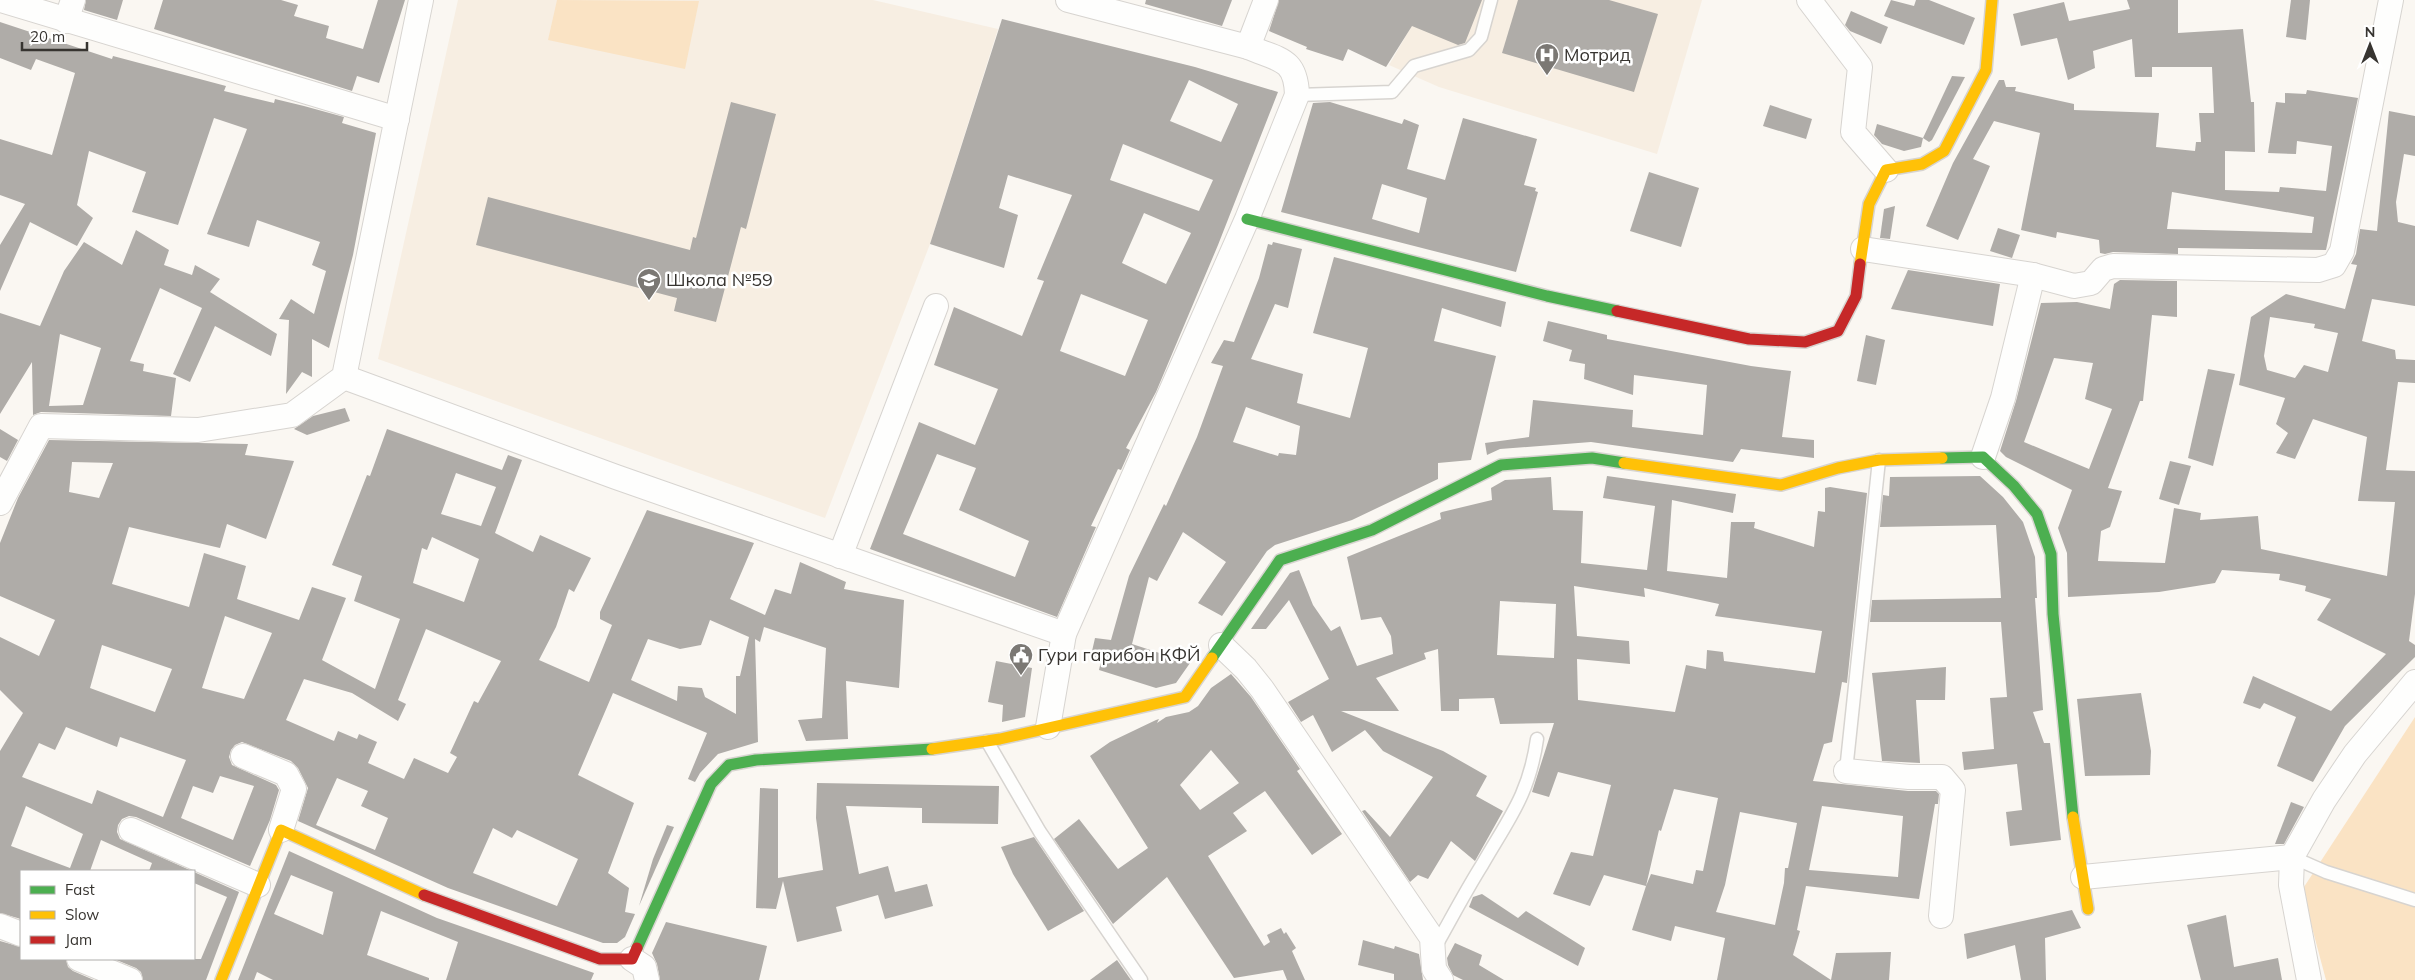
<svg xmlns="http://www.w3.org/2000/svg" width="2415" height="980" font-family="Mulish,sans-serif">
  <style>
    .built { fill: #f7eee2 }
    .green { fill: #fae3c4 }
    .building { fill: #afaca8; fill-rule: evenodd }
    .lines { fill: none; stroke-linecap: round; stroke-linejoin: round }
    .lane-casing { stroke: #d7d4d0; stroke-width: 15 }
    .street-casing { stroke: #d7d4d0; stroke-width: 26 }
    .fast-casing { stroke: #d7d4d0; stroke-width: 14 }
    .slow-casing { stroke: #d7d4d0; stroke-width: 14 }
    .jam-casing { stroke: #d7d4d0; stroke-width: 14 }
    .lane { stroke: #fefefd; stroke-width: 12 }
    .street { stroke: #fefefd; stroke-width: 24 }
    .fast { stroke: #4caf50; stroke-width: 11 }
    .slow { stroke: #ffc107; stroke-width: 11 }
    .jam { stroke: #c62828; stroke-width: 11 }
    .labels { text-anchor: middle; stroke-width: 5; stroke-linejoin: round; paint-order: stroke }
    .poi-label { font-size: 18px; fill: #373430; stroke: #fff; text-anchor: start }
  </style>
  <rect width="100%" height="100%" fill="#faf7f2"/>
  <g class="built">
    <path d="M458 0H873L998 29 930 244 825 518 378 359Z"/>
    <path d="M1448 0H1702L1657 154 1439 87 1389 65 1422 8Z"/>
  </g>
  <g class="green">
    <path d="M557 0 699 1 685 69 548 40Z"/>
    <path d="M2415 717V980H2326L2302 890Z"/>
  </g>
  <g class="building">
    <path d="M86 0H123L117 20 84 10Z"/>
    <path d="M163 0H281L298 5 294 16 329 26 326 38 363 49 378 0H405L379 83 357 76 352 91 154 29Z"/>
    <path d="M1146 0H1232L1222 26 1145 4Z"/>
    <path d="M1279 0H1482L1465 43 1458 45 1412 26 1386 67 1348 49 1343 61 1306 49 1307 47 1269 31Z"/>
    <path d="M1518 0H1609L1658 14 1634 92 1502 53Z"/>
    <path d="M1891 0 1914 6 1916 0H1929L1975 18 1964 45 1884 16Z"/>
    <path d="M2127 0H2178V33L2243 29 2251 102H2254L2255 152 2225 151V190L2279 192 2280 187 2326 191 2332 146 2297 141 2296 154 2268 153 2276 102 2285 103V93L2306 94 2307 90 2358 98 2326 250 2178 248V254L2113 252 2105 254 2100 253 2099 240 2057 232 2056 238 2021 230 2040 133 1994 121 1973 159 1990 166 1958 240 1926 226 1953 163 1999 80H2004L2006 87H2016L2015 91 2074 104V110L2159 113 2156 147 2195 151 2196 142H2201L2199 113H2214L2212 67H2152V77H2135L2132 39 2093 51 2095 68 2068 80 2057 38 2021 46 2013 14 2064 2 2069 21 2130 9ZM2172 192 2314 217 2312 233 2167 229Z"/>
    <path d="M2291 0H2310L2306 40 2286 37Z"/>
    <path d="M1851 11 1888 27 1881 44 1850 31 1845 25Z"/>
    <path d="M1002 19 1195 67 1278 92 1218 245 1156 392 1126 448 1130 450 1121 470 1118 469 1091 526 1096 527 1057 617 870 549 919 422 975 445 998 389 934 365 954 307 1022 336 1044 281 1037 279 1072 195 1008 175 999 208 1018 215 1004 268 930 244ZM1189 80 1238 104 1221 142 1170 121ZM1123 144 1213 180 1199 211 1110 180ZM1144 213 1191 233 1166 284 1122 263ZM1081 294 1148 320 1125 376 1060 351ZM937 454 976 468 959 510 1029 541 1015 577 903 534Z"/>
    <path d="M0 22 112 59 113 56 226 86 224 91 274 103 275 99 304 106 344 117 342 123 376 133 353 255 329 348 312 339V377L302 372 286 394 289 320 279 319 291 299 314 314 326 271 312 265 320 242 257 220 249 247 207 234 247 129 214 118 178 225 132 212 146 172 89 151 77 205 93 218 77 246 30 222 0 291V245L25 204 0 195V139L52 155 75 73 36 59 31 70 0 58Z"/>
    <path d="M1952 76 1965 77 1932 140 1929 142 1923 138Z"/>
    <path d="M731 102 776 114 746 229 741 227 716 322 674 311 677 298 476 245 488 197 690 250 693 237 696 238Z"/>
    <path d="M1330 102 1402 124 1404 119 1419 125 1407 169 1445 180 1463 118 1537 139 1524 185 1536 188 1535 191 1538 192 1516 272 1281 212 1313 103ZM1382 184 1427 198 1419 233 1372 219Z"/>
    <path d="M1770 105 1812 119 1806 139 1763 126Z"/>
    <path d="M2389 111 2415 116V156L2404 154 2396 202 2398 222 2415 226V306L2372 299 2362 341 2395 350 2396 359 2415 360V383L2398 382 2386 470 2415 471V594L2409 641 2415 645V657L2345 726 2313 782 2277 766 2296 717 2264 703 2260 709 2243 703 2253 676 2331 711 2386 654 2317 620 2331 599 2305 591 2306 586 2279 580 2280 574 2222 570 2215 583 2159 592 2068 597 2067 553 2058 528 2072 490 2006 457 2000 451 2016 401 2041 303 2077 302 2110 309 2114 284 2120 280 2177 281V317L2152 315 2143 401H2140L2108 488 2122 491 2110 527 2101 531 2098 561 2165 563 2174 508 2201 513 2200 520 2258 516 2261 549 2387 576 2395 502 2358 501 2367 437 2313 419 2295 459 2276 453 2288 433 2276 424 2285 398 2239 385 2251 317 2286 294 2345 309 2357 265 2351 264 2356 254 2360 229 2377 231ZM2270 317 2315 324 2314 328 2338 333 2328 372 2304 365 2295 378 2267 370 2264 356ZM2054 358 2093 363 2085 399 2112 409 2089 469 2024 442Z"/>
    <path d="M1877 124 1923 138 1921 147 1904 151 1882 144 1874 135Z"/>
    <path d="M1649 172 1699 188 1681 247 1630 231Z"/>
    <path d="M1895 206 1890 239 1880 238 1884 209Z"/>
    <path d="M1998 228 2020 235 2012 258 1990 251Z"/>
    <path d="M136 230 169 250 164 265 192 275 195 265 220 279 210 292 277 334 271 356 215 326 190 382 173 374 202 308 160 288 130 361 144 364 143 371 176 378 171 416 41 412 33 415 32 362 0 414V313L40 326 64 271 84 242 122 265ZM60 334 101 348 83 405 49 406Z"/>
    <path d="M1273 242 1302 249 1288 308 1275 304 1251 359 1303 374 1297 403 1350 418 1368 348 1313 333 1334 257 1506 302 1501 327 1442 308 1434 341 1496 356 1471 460 1438 463V479L1352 520 1275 545 1267 551 1222 616 1198 603 1226 562 1183 532 1157 581 1149 577 1132 644 1190 663 1176 683 1156 688 1099 670 1101 661 1090 660 1095 638 1111 640 1129 576 1164 504 1166 506 1197 437 1223 366 1211 363 1224 340 1234 342 1259 278 1268 244 1272 245ZM1246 407 1300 426 1296 455 1279 453 1278 456 1233 442Z"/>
    <path d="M1908 270 2000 284 1993 326 1891 309Z"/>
    <path d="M1548 321 1607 335V339L1751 366 1791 371 1782 437 1814 440V458L1741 449 1733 462 1591 442 1500 449 1487 455 1485 443 1529 437 1533 400 1633 410 1632 427 1703 435 1707 385 1634 375 1633 395 1584 379 1585 364 1569 361 1572 350 1543 341Z"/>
    <path d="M1866 335 1885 340 1876 385 1857 381Z"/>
    <path d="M2208 369 2235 374 2213 466 2188 458Z"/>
    <path d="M345 408 350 421 307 435 294 429 313 416Z"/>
    <path d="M0 429 18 440 7 461 0 457Z"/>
    <path d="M387 429 502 470 508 455 522 460 495 533 533 552 540 535 591 558 574 592 569 589 556 627 539 660 589 682 612 625 600 619V612L647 510 754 543 730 599 765 615 775 589 791 594 800 562 846 582 844 589 904 600 899 688 846 681 848 739 806 741 798 720 822 718 826 648 764 627 760 642 755 639 758 742 718 754 700 773 695 782 688 779 707 733 613 693 578 775 634 803 608 873 629 888 625 912 635 914 625 937 617 943H603L448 888 298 821 308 788 298 768 291 761 242 742 235 745 231 750 229 757 232 765 276 785 279 790 270 820 250 866 136 817 129 816 122 819 118 825 117 832 120 839 192 871H149L152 863 101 840 90 871H21V919L0 913V751L23 713 0 690V637L39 656 55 620 0 596V543L18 498 49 440 248 444 245 455 294 461 266 539 227 524 220 548 129 527 112 584 189 607 204 553 246 566 237 599 299 620 312 587 346 598 322 660 375 689 400 619 354 601 362 576 332 565 367 475 370 476ZM72 462 113 463 99 498 69 492ZM456 473 496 487 481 526 441 514ZM432 537 479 559 464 602 413 583 422 548 427 550ZM225 616 272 633 244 699 202 688ZM710 620 749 637 740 676H736V714L705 697 702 688 678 686 677 701 631 680 648 639 680 649 701 645ZM426 629 501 661 478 703 474 701 450 753 457 757 448 773 414 758 404 779 368 763 377 742 359 734 357 739 338 731 334 741 286 720 304 679 352 693 398 721 406 704 398 700ZM102 645 172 669 155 712 90 688ZM66 727 117 747 120 737 186 760 163 817 97 790 92 804 22 777 39 743 55 750ZM220 776 254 786 233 840 181 818 193 786 213 793ZM337 778 368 791 361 806 388 818 375 850 316 825ZM26 806 83 834 70 868 11 846ZM493 828 512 838 517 830 578 859 557 906 473 873Z"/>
    <path d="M2170 461 2191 466 2179 505 2159 499Z"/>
    <path d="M1607 476 1736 494 1733 513 1672 500 1667 571 1727 578 1731 522H1755L1754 528 1814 547 1818 511 1825 512V488L1830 487 1867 493 1847 683 1842 682 1832 742 1824 744 1813 781 1908 791H1936L1939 794 1938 804H1935L1919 899 1806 886 1797 930 1800 931 1793 955 1831 980 1836 953 1891 952 1889 980H1717L1725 938 1675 926 1671 941 1632 930 1646 886 1604 875 1590 906 1553 894 1571 852 1593 856 1611 785 1558 772 1549 797 1532 792 1554 723 1500 724 1494 698 1459 699V711H1441L1438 649 1424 653 1426 659 1376 678 1399 711H1341L1443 751 1487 776 1476 796 1503 811 1475 861 1451 841 1428 879 1418 875 1410 882 1362 811 1365 810 1390 837 1433 777 1383 751 1365 730 1332 752 1313 715 1301 722 1288 702 1329 679 1289 600 1266 629H1251L1290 573 1299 570 1313 605 1331 631 1340 626 1357 666 1393 654 1391 636 1381 617 1361 620 1347 557 1441 519 1440 513 1442 512 1492 500 1491 488 1505 480 1551 477 1553 510 1583 511 1581 563 1647 570 1655 506 1603 498ZM1574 586 1645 597 1644 588 1719 604 1715 616 1822 631 1815 673 1724 661 1723 652 1707 650 1706 669 1686 665 1675 712 1578 700 1577 659 1630 664 1629 641 1577 636ZM1500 601 1556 604 1554 658 1497 655ZM1674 789 1718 798 1703 871 1696 870 1693 884 1651 874 1646 886 1659 830 1661 831ZM1822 806 1903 816 1898 877 1809 870ZM1740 812 1797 823 1788 868H1785L1784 883 1775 925 1716 912 1725 885Z"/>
    <path d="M1980 476 2003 497 2023 522 2035 557 2037 598H2035L2043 710 2033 712 2044 743H2050L2061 840 2010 846 2006 812 2022 810 2017 764 1964 770 1962 752 1994 749 1990 698 2007 697 2001 622H1870L1872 600 2001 598 1996 525 1880 527 1883 495 1889 496 1890 477Z"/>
    <path d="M996 661 1032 668 1025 717 1002 722 1003 705 988 702Z"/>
    <path d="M1946 667 1945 700H1916L1920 763 1882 761 1872 673Z"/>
    <path d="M1231 674 1251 697 1300 769 1297 771 1342 834 1312 855 1265 791 1233 813 1247 831 1208 856 1264 946 1270 942 1267 935 1281 928 1284 934 1286 932 1296 948 1292 951 1305 980H1287L1283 970 1234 978 1167 877 1113 924 1054 839 1079 819 1118 869 1148 848 1090 756 1110 742 1156 720 1159 719 1157 723 1166 717 1189 712 1198 706 1211 688ZM1211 750 1239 783 1200 810 1180 785Z"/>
    <path d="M2141 693 2151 751 2150 775 2085 776 2077 699Z"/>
    <path d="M817 783 999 786 998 824 922 823V808L846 806 859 874 888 866 895 892 927 884 933 906 885 919 878 895 836 907 842 931 797 942 783 881 776 909 756 908 760 788 778 789V878L823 870 816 818Z"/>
    <path d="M2291 802 2304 807 2284 844H2275Z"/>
    <path d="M667 825 674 827 639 906 653 859Z"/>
    <path d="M1034 837 1084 911 1048 931 1013 874 1001 847Z"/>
    <path d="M289 851 437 918 594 973 591 980H446L458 942 381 911 367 955 429 978V980H273L257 972 254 980H238ZM291 875 333 892 323 935 274 914Z"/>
    <path d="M194 872 239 892 206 980H143L141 972 136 968 114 959H201L227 897 194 883Z"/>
    <path d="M1482 894 1518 918 1526 911 1585 948 1578 966 1469 907 1473 897Z"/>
    <path d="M2072 910 2081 928 2045 938 2046 980H2021L2015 945 1967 959 1964 934Z"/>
    <path d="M2226 915 2234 967 2278 958 2282 980H2201L2187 925Z"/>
    <path d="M666 922 767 946 759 980H660L657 964 652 953Z"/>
    <path d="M1363 940 1394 949 1395 946 1419 954 1423 980H1394V974L1358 965Z"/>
    <path d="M0 941 21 947V959H66L68 967 73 971 94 980H0Z"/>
    <path d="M1455 943 1482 955 1479 965 1504 980H1463L1453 975 1448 965 1447 958Z"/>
    <path d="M1117 960 1131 980H1090Z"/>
  </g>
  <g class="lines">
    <g class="lane-casing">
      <g id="lane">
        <path d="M1297 95 1392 92 1414 66 1469 50 1481 37 1491 0"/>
        <path d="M987 741 1040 832 1141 980"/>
        <path d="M1846 771 1879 460"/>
        <path d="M2292 857 2326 872 2415 900"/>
        <path d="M1434 949C1450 921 1465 892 1482 865 1509 818 1529 795 1537 739"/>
      </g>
    </g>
    <g class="street-casing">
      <g id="street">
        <path d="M1 0 397 119"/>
        <path d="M1068 0 1248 47 1266 0"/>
        <path d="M1809 0 1860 67 1853 132 1886 170"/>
        <path d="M66 21 73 0"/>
        <path d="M1863 249 2033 275 2074 286 2091 283 2103 269 2113 266 2318 270 2334 265 2342 251 2391 0"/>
        <path d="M344 377 616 477 1064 634"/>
        <path d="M1983 457 2003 398 2033 275"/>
        <path d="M0 503 41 426 198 430 292 415 344 377 421 0"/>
        <path d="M840 556 936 306"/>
        <path d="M1221 645 1246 669 1262 689 1432 938 1434 969 1441 980"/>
        <path d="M1048 727 1064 634 1247 219 1297 95C1296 58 1279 60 1248 47"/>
        <path d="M243 756 286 774 294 789 281 830"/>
        <path d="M1846 771 1909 777H1942L1953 790 1941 916"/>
        <path d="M131 830 258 885"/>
        <path d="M2083 877 2292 857"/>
        <path d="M0 926 21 934"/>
        <path d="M79 959 130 980"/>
        <path d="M632 959 644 967 647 980"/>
        <path d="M2309 980 2291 885 2292 857 2324 800 2355 754 2415 682"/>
      </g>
    </g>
    <g class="fast-casing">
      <g id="fast">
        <path d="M1247 219 1547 296 1617 311"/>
        <path d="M1942 458 1983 457 2014 486 2037 514 2051 554 2053 614 2073 817"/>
        <path d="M1212 658 1280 560 1372 530 1501 465 1592 458 1624 463"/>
        <path d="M637 948 711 784 729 765 756 760 932 749"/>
      </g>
    </g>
    <g class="slow-casing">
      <g id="slow">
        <path d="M1860 264 1869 204 1886 170 1922 164 1944 151 1986 70 1992 0"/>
        <path d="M1624 463 1781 485 1838 468 1879 460 1942 458"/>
        <path d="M932 749 1000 739 1185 697 1212 658"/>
        <path d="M2073 817 2088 909"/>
        <path d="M221 980 281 830 424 895"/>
      </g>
    </g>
    <g class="jam-casing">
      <g id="jam">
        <path d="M1617 311 1749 339 1805 342 1838 331 1856 296 1860 264"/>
        <path d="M424 895 600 959H632L637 948"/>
      </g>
    </g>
    <use href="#lane" class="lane"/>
    <use href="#street" class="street"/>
    <use href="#fast" class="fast"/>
    <use href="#slow" class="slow"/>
    <use href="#jam" class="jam"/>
  </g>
  <defs>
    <g id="hospital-pin" transform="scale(1.25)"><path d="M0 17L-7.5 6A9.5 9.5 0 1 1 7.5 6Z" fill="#7b7874" stroke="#fff"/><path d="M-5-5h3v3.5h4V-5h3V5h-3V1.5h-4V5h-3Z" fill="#fff"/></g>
    <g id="school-pin" transform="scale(1.25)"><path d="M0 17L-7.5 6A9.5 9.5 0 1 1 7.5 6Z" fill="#7b7874" stroke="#fff"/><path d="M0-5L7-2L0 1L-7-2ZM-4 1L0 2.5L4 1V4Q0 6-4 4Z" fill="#fff"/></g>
    <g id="civic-pin" transform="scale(1.25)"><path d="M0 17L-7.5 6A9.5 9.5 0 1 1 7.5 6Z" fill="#7b7874" stroke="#fff"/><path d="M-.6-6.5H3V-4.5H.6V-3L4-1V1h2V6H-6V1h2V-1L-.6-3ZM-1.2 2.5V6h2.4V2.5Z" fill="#fff"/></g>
  </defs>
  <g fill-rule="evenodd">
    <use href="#hospital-pin" x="1547" y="55"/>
    <use href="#school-pin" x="649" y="280"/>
    <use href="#civic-pin" x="1021" y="655"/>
  </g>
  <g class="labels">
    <g class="poi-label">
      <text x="1564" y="61">Мотрид</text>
      <text x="666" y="286">Школа №59</text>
      <text x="1038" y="661">Гури гарибон КФЙ</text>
    </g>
  </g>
  <rect x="20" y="870" width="175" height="90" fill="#ffffff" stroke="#afaeac"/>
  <rect x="30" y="886" width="25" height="8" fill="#4caf50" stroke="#afaeac"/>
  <text x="65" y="895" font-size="15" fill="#373430">Fast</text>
  <rect x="30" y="911" width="25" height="8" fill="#ffc107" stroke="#afaeac"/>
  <text x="65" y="920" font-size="15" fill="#373430">Slow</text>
  <rect x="30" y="936" width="25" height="8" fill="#c62828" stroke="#afaeac"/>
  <text x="65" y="945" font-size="15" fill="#373430">Jam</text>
  <g transform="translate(2370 45)" stroke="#ffffff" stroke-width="4" paint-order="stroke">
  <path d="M0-4L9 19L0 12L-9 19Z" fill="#373430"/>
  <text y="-8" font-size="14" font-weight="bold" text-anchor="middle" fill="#373430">N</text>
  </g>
  <path d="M22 42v8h65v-8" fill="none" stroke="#373430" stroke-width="2.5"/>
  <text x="30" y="42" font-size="15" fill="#373430" stroke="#ffffff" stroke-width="4" paint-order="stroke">20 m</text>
</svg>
